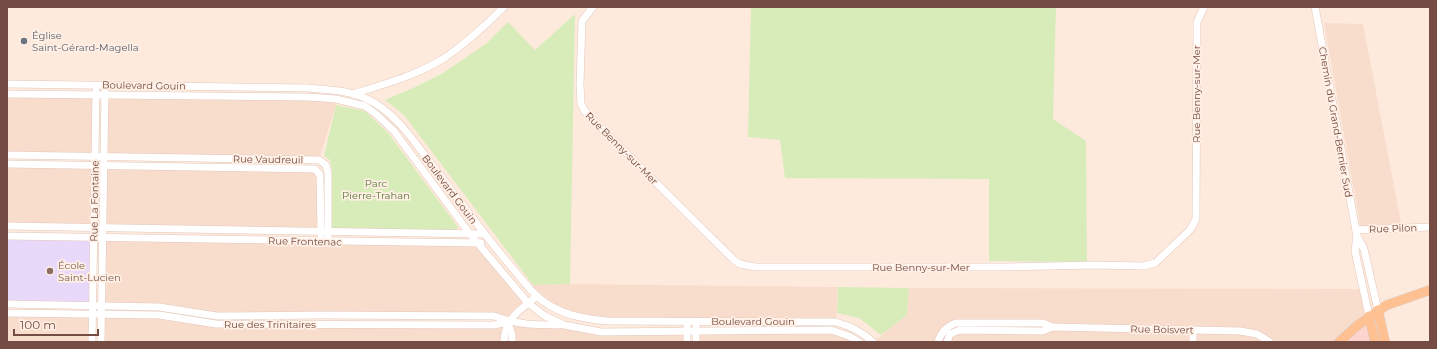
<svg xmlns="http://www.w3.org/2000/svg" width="1437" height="349" font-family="Montserrat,sans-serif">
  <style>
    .residential { fill: #f8ddcd }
    .commercial { fill: #ffd4cf }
    .education { fill: #e8d9fa }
    .green { fill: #d8ecba }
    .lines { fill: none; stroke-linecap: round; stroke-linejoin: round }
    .minor-casing { stroke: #e4c6bb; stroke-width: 8 }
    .major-casing { stroke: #d8cdcb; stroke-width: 10 }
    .minor { stroke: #fff; stroke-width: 7 }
    .major { stroke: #ffc192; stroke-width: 9 }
    .worship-dot { fill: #6b7280; stroke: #ffefe4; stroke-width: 1.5 }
    .education-dot { fill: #8d6e63; stroke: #ffefe4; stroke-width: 1.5 }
    .labels { text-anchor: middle; stroke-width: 3.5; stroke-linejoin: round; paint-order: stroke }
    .worship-label { font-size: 10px; fill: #5b616d; stroke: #ffefe4; text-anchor: start }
    .street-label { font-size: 10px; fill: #744c44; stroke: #ffefe4 }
    .park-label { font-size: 10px; fill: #577539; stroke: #ffefe4 }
    .education-label { font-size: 10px; fill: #785e54; stroke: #ffefe4; text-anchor: start }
  </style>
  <rect width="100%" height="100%" fill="#feeadc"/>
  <g class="residential">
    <path d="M1324 23 1363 24 1402 228 1361 230Z"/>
    <path d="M7 94 96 95 95 157 7 155Z"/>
    <path d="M105 95 336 99V105L319 160 104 157Z"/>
    <path d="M7 164 95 165 94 228 7 226Z"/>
    <path d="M104 166 311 168 320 175 321 232 103 228Z"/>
    <path d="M102 237 477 243 528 303 509 321 579 328 687 331V342H512L508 322 504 342H101V314L159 315 216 324 507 322 494 316H217L159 307 101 306Z"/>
    <path d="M570 284 838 287 836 322 607 321 570 314 535 294 533 285Z"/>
    <path d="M909 288 1359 289 1363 290 1369 316 1339 342H947V340L960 330 1051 327 1043 323H955L938 342H873L907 315Z"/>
    <path d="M7 313 93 314 92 342H7Z"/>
    <path d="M831 330 859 342H696V331Z"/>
  </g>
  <path class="commercial" d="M1369 316 1375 342H1339Z"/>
  <path class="education" d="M7 236 94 237 93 306 7 304Z"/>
  <g class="green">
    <path d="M751 7H1056L1053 119 1086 141 1087 262 989 261V179L785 178 780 140 748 137Z"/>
    <path d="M575 14 570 284 533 285 404 115 385 100 415 87 443 73 487 43 508 22 535 50Z"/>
    <path d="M336 105 365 111 389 134 458 227 453 235 332 230V169L330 160 324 156Z"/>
    <path d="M838 287 909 288 907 315 881 335 859 318 837 313Z"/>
  </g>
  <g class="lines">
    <g class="minor-casing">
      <g id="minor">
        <path d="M593 7 582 21 580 84 581 104 584 110 597 124 734 260 740 264 755 267H1004L1093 265 1144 266 1155 263 1190 230 1196 219 1197 22 1204 7"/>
        <path d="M1315 7 1357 236 1355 251 1369 316"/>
        <path d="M7 84 308 88C328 90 349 90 367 99 393 111 410 136 427 158 456 196 484 235 515 271 525 283 535 297 549 305 566 316 588 319 607 321L836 322C850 326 862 331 873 342"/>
        <path d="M7 94 308 97 336 99 365 106 376 114 394 131 470 234 528 303 545 316 564 325 601 332 831 330 849 336 859 342"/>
        <path d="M353 94C385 84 418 75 446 57 467 42 486 25 504 7"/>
        <path d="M7 155 319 160 326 165 328 173V237"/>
        <path d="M7 164 315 169 320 175 321 235"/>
        <path d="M7 226 484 234"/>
        <path d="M1356 230 1430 227"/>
        <path d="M7 236 481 243"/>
        <path d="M1357 236 1364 249 1378 310"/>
        <path d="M7 304 159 307 217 316 323 315 494 316C518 325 535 325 560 325"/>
        <path d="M7 313 159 315 216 324 494 325 508 322"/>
        <path d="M508 322 512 335V342"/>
        <path d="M687 327V342"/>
        <path d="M92 342 96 91"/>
        <path d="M101 342 105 91"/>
        <path d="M504 342C504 319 521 309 537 296"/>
        <path d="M696 342V321"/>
        <path d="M938 342C941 332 947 326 956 323H1043L1052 327"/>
        <path d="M947 342 950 334 960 330 1043 331 1052 327 1240 331 1257 334 1270 342"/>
        <path d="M1193 342V330"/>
      </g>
    </g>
    <g class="major-casing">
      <g id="major">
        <path d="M1378 310 1385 342"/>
        <path d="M1369 316 1375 342"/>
        <path d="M1339 342 1358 325 1387 305 1430 290"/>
      </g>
    </g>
    <use href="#minor" class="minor"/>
    <use href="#major" class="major"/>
  </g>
  <circle class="worship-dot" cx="24" cy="41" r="4"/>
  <circle class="education-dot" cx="50" cy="271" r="4"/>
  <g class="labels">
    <g class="worship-label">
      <text x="32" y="39">Église<tspan x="32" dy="12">Saint-Gérard-Magella</tspan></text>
    </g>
    <g class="street-label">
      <text transform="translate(144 85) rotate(1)" y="4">Boulevard Gouin</text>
      <text transform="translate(1196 94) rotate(-90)" y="4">Rue Benny-sur-Mer</text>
      <text transform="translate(1336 122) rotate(80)" y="4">Chemin du Grand-Bernier Sud</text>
      <text transform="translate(622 148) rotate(45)" y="4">Rue Benny-sur-Mer</text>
      <text transform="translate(268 159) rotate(1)" y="4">Rue Vaudreuil</text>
      <text transform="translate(450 189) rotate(53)" y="4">Boulevard Gouin</text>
      <text transform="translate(94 201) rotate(-89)" y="4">Rue La Fontaine</text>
      <text transform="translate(1393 228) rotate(-2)" y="4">Rue Pilon</text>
      <text transform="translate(305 241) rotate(1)" y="4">Rue Frontenac</text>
      <text x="921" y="271">Rue Benny-sur-Mer</text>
      <text x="753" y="325">Boulevard Gouin</text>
      <text x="270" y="328">Rue des Trinitaires</text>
      <text transform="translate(1162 329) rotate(1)" y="4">Rue Boisvert</text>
    </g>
    <g class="park-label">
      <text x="376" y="187">Parc<tspan x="376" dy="12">Pierre-Trahan</tspan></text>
    </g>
    <g class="education-label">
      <text x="58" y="269">École<tspan x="58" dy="12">Saint-Lucien</tspan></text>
    </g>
  </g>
  <rect width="1437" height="349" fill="none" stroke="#744c44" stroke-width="16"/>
  <path d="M14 329v6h84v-6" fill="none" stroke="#744c44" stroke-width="2"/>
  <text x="20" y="329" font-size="12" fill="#744c44" stroke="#ffefe4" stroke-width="3" paint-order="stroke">100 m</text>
</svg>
